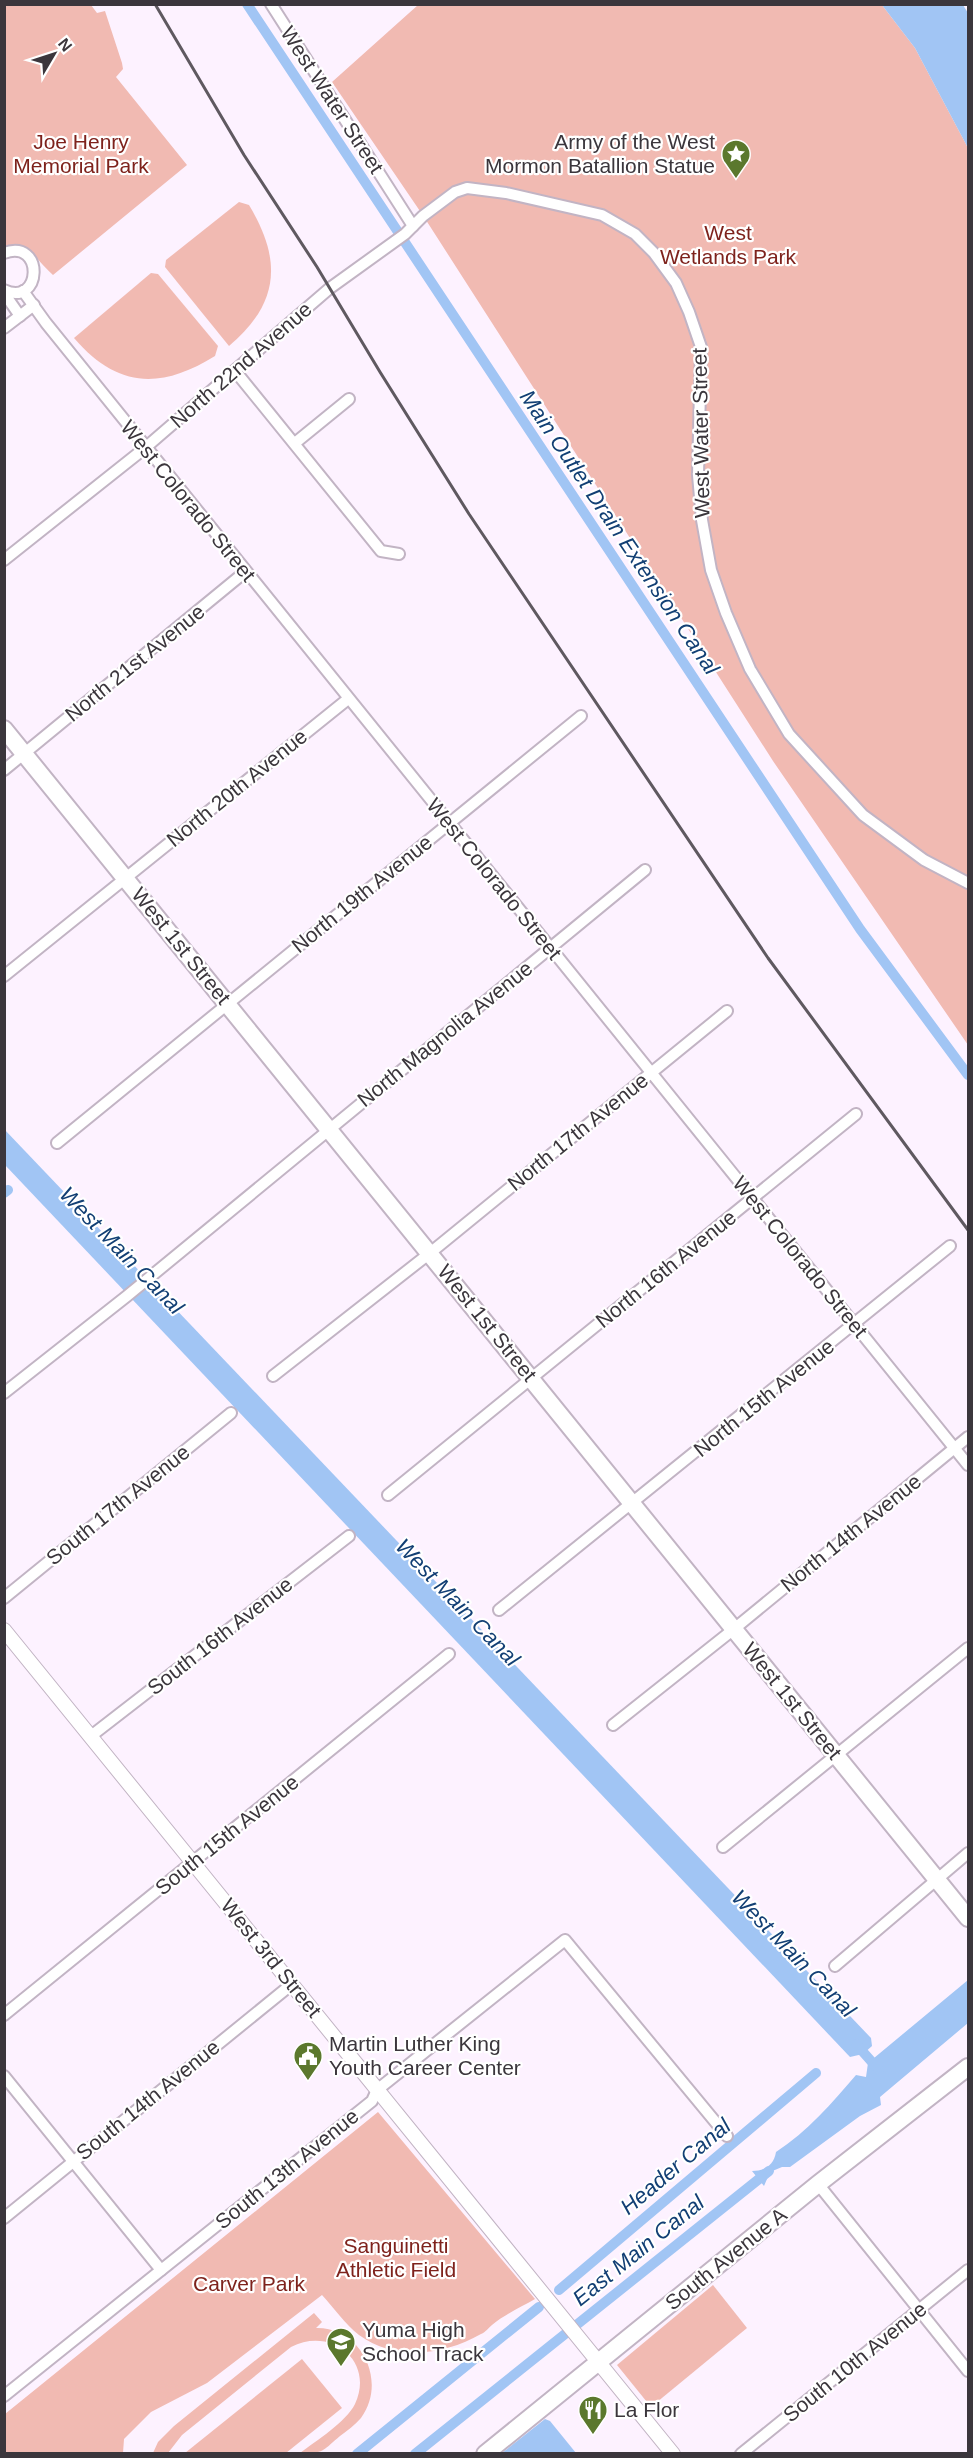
<svg xmlns="http://www.w3.org/2000/svg" width="973" height="2458" font-family="Arial,sans-serif">
  <style>
    .green { fill: #f1bab2 }
    .water { fill: #a1c5f4 }
    .lines { fill: none; stroke-linecap: round; stroke-linejoin: round }
    .canal { stroke: #a1c5f4; stroke-width: 10 }
    .minor-casing { stroke: #c2b4c4; stroke-width: 14 }
    .tertiary-casing { stroke: #c2b4c4; stroke-width: 16 }
    .secondary-casing { stroke: #c2b4c4; stroke-width: 20 }
    .minor { stroke: #fff; stroke-width: 10 }
    .tertiary { stroke: #fff; stroke-width: 14 }
    .secondary { stroke: #fff; stroke-width: 16 }
    .rail { stroke: #5f5960; stroke-width: 3 }
    .labels { text-anchor: middle; stroke-width: 4.5; stroke-linejoin: round; paint-order: stroke }
    .street-label { font-size: 21px; fill: #3b363c; stroke: #fff }
    .park-label { font-size: 21px; fill: #7e221c; stroke: #fff }
    .poi-label { font-size: 21px; fill: #3b363c; stroke: #fff; text-anchor: start }
    .water-label { font-size: 22px; font-style: italic; fill: #123f74; stroke: #fff }
  </style>
  <rect width="100%" height="100%" fill="#fdf2ff"/>
  <g class="green">
    <path d="M5 5H91L97 13 105 11 122 63 123 69 116 77 187 165 53 275C31 255 38 250 5 250Z"/>
    <path d="M418 5H882L915 48 968 148V1045L773 761 424 217 332 82Z"/>
    <path d="M239 202 249 205C282 260 280 303 229 346L165 267 166 260Z"/>
    <path d="M151 273 158 274 218 346 215 356C160 390 117 388 74 338Z"/>
    <path d="M378 2112 535 2299C521 2307 504 2315 492 2325 488 2328 486 2332 481 2334 444 2355 396 2362 359 2335 345 2324 334 2308 322 2295L207 2383 151 2412 124 2439 123 2453H5V2414Z"/>
    <path d="M713 2285 747 2328 651 2407 617 2365Z"/>
    <path d="M314 2313 322 2322 316 2328C361 2327 388 2381 361 2418 355 2425 347 2431 340 2436 322 2451 324 2454 300 2453 316 2441 346 2422 355 2404 375 2361 331 2326 291 2347L182 2435 168 2453H153L158 2442 174 2426Z"/>
    <path d="M302 2359 342 2408 286 2453H185Z"/>
  </g>
  <g class="water">
    <path d="M882 5H963L968 13V148L915 48Z"/>
    <path d="M4 1129 871 2038 872 2046 863 2054 850 2057 5 1165Z"/>
    <path d="M968 1980V2023L880 2097 881 2105 860 2116 790 2167H782L770 2172 764 2186 752 2171C765 2171 774 2165 776 2152 807 2132 832 2103 856 2075L866 2077 868 2063Z"/>
    <path d="M545 2419 550 2421 576 2453H502Z"/>
  </g>
  <g class="lines">
    <g class="canal">
      <path d="M247 4 860 929 968 1075"/>
      <path d="M4 1193 8 1190"/>
      <path d="M856 2044 879 2070"/>
      <path d="M559 2290 816 2073"/>
      <path d="M357 2454 539 2307"/>
      <path d="M415 2454 769 2171"/>
    </g>
    <g class="minor-casing">
      <g id="minor">
        <path d="M271 4 413 226"/>
        <path d="M4 253C45 238 42 308 4 290"/>
        <path d="M23 291 46 323 968 1465"/>
        <path d="M4 293 20 316"/>
        <path d="M4 328 34 305"/>
        <path d="M236 372 381 551 399 554"/>
        <path d="M295 443 349 399"/>
        <path d="M4 560 145 448 330 288 405 234 423 216 455 192 467 188 506 193 602 215 635 234 654 253 676 283 689 312 701 347 698 475 702 520 711 570 726 613 750 669 789 734 863 815 924 860 968 883"/>
        <path d="M4 770 245 572"/>
        <path d="M4 976 348 699"/>
        <path d="M57 1143 581 716"/>
        <path d="M273 1376 430 1253 727 1011"/>
        <path d="M4 1393 127 1296 645 870"/>
        <path d="M388 1495 856 1114"/>
        <path d="M4 1598 231 1413"/>
        <path d="M499 1610 950 1246"/>
        <path d="M613 1725 734 1629 968 1437"/>
        <path d="M91 1736 349 1536"/>
        <path d="M723 1847 968 1648"/>
        <path d="M835 1966 968 1853"/>
        <path d="M4 2015 449 1654"/>
        <path d="M4 2076 161 2270"/>
        <path d="M818 2184 968 2371"/>
        <path d="M4 2218 292 1984"/>
        <path d="M4 2396 372 2101 377 2090 565 1940 727 2136"/>
        <path d="M741 2454 968 2270"/>
      </g>
    </g>
    <g class="tertiary-casing">
      <path id="tertiary" d="M4 1630 673 2454"/>
    </g>
    <g class="secondary-casing">
      <g id="secondary">
        <path d="M4 729 968 1918"/>
        <path d="M485 2454 818 2184 968 2067"/>
      </g>
    </g>
    <use href="#minor" class="minor"/>
    <use href="#tertiary" class="tertiary"/>
    <use href="#secondary" class="secondary"/>
    <path class="rail" d="M155 4 244 155 317 267 380 372 469 514 768 958 968 1230"/>
  </g>
  <defs>
    <g id="sight-pin" transform="scale(1.5)"><path d="M0 17L-7.5 6A9.5 9.5 0 1 1 7.5 6Z" fill="#5b782d" stroke="#fff"/><path d="M0-6L1.8-2.2L6-1.7L2.9 1.2L3.7 5.4L0 3.3L-3.7 5.4L-2.9 1.2L-6-1.7L-1.8-2.2Z" fill="#fff"/></g>
    <g id="civic-pin" transform="scale(1.5)"><path d="M0 17L-7.5 6A9.5 9.5 0 1 1 7.5 6Z" fill="#5b782d" stroke="#fff"/><path d="M-.6-6.5H3V-4.5H.6V-3L4-1V1h2V6H-6V1h2V-1L-.6-3ZM-1.2 2.5V6h2.4V2.5Z" fill="#fff"/></g>
    <g id="school-pin" transform="scale(1.5)"><path d="M0 17L-7.5 6A9.5 9.5 0 1 1 7.5 6Z" fill="#5b782d" stroke="#fff"/><path d="M0-5L7-2L0 1L-7-2ZM-4 1L0 2.5L4 1V4Q0 6-4 4Z" fill="#fff"/></g>
    <g id="restaurant-pin" transform="scale(1.5)"><path d="M0 17L-7.5 6A9.5 9.5 0 1 1 7.5 6Z" fill="#5b782d" stroke="#fff"/><path d="M-5-6h1v4h1v-4h1v4h1v-4h1v5L-1.5 .5V6h-2V.5L-5-1ZM5-6V6H3V1.5H1.5Q1.5-4 5-6Z" fill="#fff"/></g>
  </defs>
  <g fill-rule="evenodd">
    <use href="#sight-pin" x="736" y="154"/>
    <use href="#civic-pin" x="308" y="2056"/>
    <use href="#school-pin" x="341" y="2342"/>
    <use href="#restaurant-pin" x="593" y="2410"/>
  </g>
  <g class="labels">
    <g class="street-label">
      <text transform="translate(332 100) rotate(57)" y="7">West Water Street</text>
      <text transform="translate(241 365) rotate(-41)" y="7">North 22nd Avenue</text>
      <text transform="translate(701 433) rotate(-91)" y="7">West Water Street</text>
      <text transform="translate(188 501) rotate(51)" y="7">West Colorado Street</text>
      <text transform="translate(135 663) rotate(-39)" y="7">North 21st Avenue</text>
      <text transform="translate(237 788) rotate(-39)" y="7">North 20th Avenue</text>
      <text transform="translate(494 879) rotate(51)" y="7">West Colorado Street</text>
      <text transform="translate(362 894) rotate(-39)" y="7">North 19th Avenue</text>
      <text transform="translate(181 946) rotate(51)" y="7">West 1st Street</text>
      <text transform="translate(445 1034) rotate(-39)" y="7">North Magnolia Avenue</text>
      <text transform="translate(578 1132) rotate(-39)" y="7">North 17th Avenue</text>
      <text transform="translate(800 1257) rotate(51)" y="7">West Colorado Street</text>
      <text transform="translate(666 1269) rotate(-39)" y="7">North 16th Avenue</text>
      <text transform="translate(487 1323) rotate(51)" y="7">West 1st Street</text>
      <text transform="translate(764 1398) rotate(-39)" y="7">North 15th Avenue</text>
      <text transform="translate(118 1505) rotate(-39)" y="7">South 17th Avenue</text>
      <text transform="translate(851 1533) rotate(-39)" y="7">North 14th Avenue</text>
      <text transform="translate(220 1636) rotate(-38)" y="7">South 16th Avenue</text>
      <text transform="translate(792 1701) rotate(51)" y="7">West 1st Street</text>
      <text transform="translate(227 1835) rotate(-39)" y="7">South 15th Avenue</text>
      <text transform="translate(271 1958) rotate(51)" y="7">West 3rd Street</text>
      <text transform="translate(148 2100) rotate(-39)" y="7">South 14th Avenue</text>
      <text transform="translate(287 2169) rotate(-39)" y="7">South 13th Avenue</text>
      <text transform="translate(726 2259) rotate(-39)" y="7">South Avenue A</text>
      <text transform="translate(855 2362) rotate(-39)" y="7">South 10th Avenue</text>
    </g>
    <g class="park-label">
      <text x="81" y="149">Joe Henry<tspan x="81" dy="24">Memorial Park</tspan></text>
      <text x="728" y="240">West<tspan x="728" dy="24">Wetlands Park</tspan></text>
      <text x="396" y="2253">Sanguinetti<tspan x="396" dy="24">Athletic Field</tspan></text>
      <text x="249" y="2291">Carver Park</text>
    </g>
    <g class="poi-label">
      <text x="715" y="149" text-anchor="end">Army of the West<tspan x="715" dy="24">Mormon Batallion Statue</tspan></text>
      <text x="329" y="2051">Martin Luther King<tspan x="329" dy="24">Youth Career Center</tspan></text>
      <text x="362" y="2337">Yuma High<tspan x="362" dy="24">School Track</tspan></text>
      <text x="614" y="2417">La Flor</text>
    </g>
    <g class="water-label">
      <text transform="translate(620 532) rotate(56)" y="8">Main Outlet Drain Extension Canal</text>
      <text transform="translate(122 1250) rotate(46)" y="8">West Main Canal</text>
      <text transform="translate(458 1602) rotate(46)" y="8">West Main Canal</text>
      <text transform="translate(794 1953) rotate(46)" y="8">West Main Canal</text>
      <text transform="translate(675 2166) rotate(-40)" y="8">Header Canal</text>
      <text transform="translate(638 2250) rotate(-39)" y="8">East Main Canal</text>
    </g>
  </g>
  <rect width="973" height="2458" fill="none" stroke="#3b363c" stroke-width="12"/>
  <g transform="translate(54 54) rotate(51)" stroke="#ffffff" stroke-width="4.5" paint-order="stroke">
  <path d="M0-4.5L10 22L0 15L-10 22Z" fill="#3b363c"/>
  <text y="-9" font-size="16" font-weight="bold" text-anchor="middle" fill="#3b363c">N</text>
  </g>
</svg>
